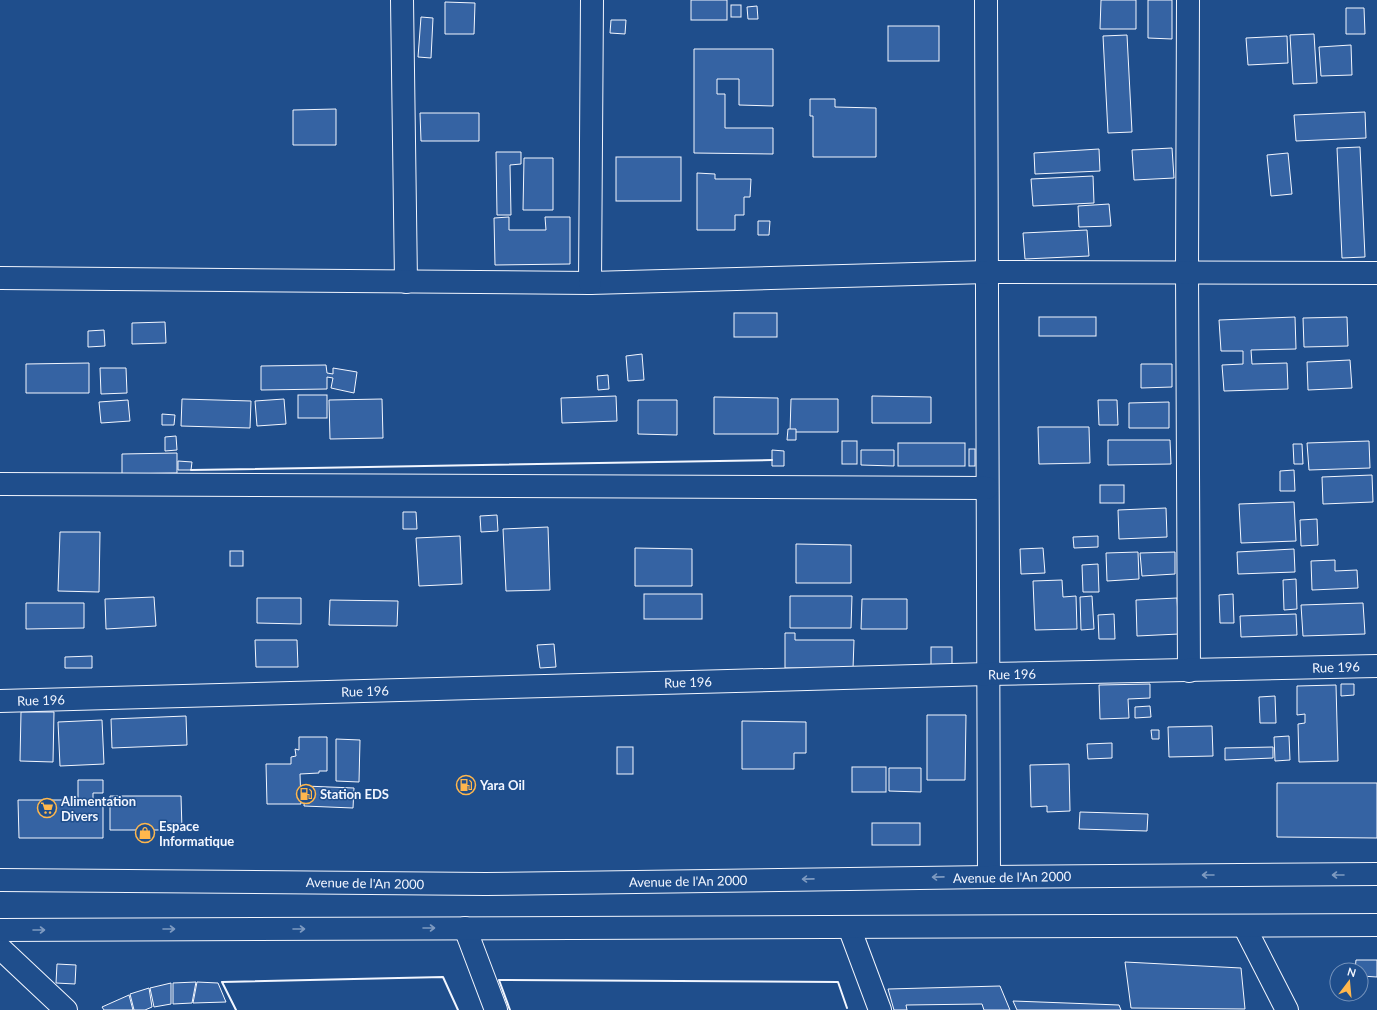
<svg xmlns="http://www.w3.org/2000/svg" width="1377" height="1010" font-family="Lato,sans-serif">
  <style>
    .building { fill: #3563a3; stroke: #f2f6ff }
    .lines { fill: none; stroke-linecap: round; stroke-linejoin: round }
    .minor-casing { stroke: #f2f6ff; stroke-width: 24 }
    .primary-casing { stroke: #f2f6ff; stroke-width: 24 }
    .minor { stroke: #1f4e8c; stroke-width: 22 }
    .primary { stroke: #1f4e8c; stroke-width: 22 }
    .wall { stroke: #f2f6ff; stroke-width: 2 }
    .oneway { stroke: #7e9ac0 }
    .labels { text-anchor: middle; stroke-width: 3; stroke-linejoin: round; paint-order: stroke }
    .street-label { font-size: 13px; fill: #f2f6ff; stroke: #1f4e8c }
    .poi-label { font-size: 13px; font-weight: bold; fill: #f2f6ff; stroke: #1f4e8c; text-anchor: start }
  </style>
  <rect width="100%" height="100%" fill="#1f4e8c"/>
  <g class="building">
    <rect x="691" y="0" width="36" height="20"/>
    <path d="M1101 0H1136V29H1100Z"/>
    <path d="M1148 0H1172V39L1148 38Z"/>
    <path d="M445 2 475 3 474 34H445Z"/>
    <rect x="731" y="5" width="10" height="12"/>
    <path d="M757 6 758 19H748L747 7Z"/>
    <path d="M1346 8H1364L1365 34H1346Z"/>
    <path d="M421 17 433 18 431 58 418 57Z"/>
    <path d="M611 20H626L625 34 610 33Z"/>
    <rect x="888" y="26" width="51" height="35"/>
    <path d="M1314 34 1317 83 1293 84 1290 35Z"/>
    <path d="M1127 35 1132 132 1108 133 1103 36Z"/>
    <path d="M1287 36 1288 63 1248 65 1246 38Z"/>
    <path d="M1351 45 1352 75 1321 76 1319 47Z"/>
    <path d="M694 49H773V106L739 105V79H717V94H725V128H773V154L694 153Z"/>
    <path d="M810 99H835V107L876 108V157H813V116H810Z"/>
    <path d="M336 109V145H293V110Z"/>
    <path d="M1365 112 1366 138 1296 141 1294 115Z"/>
    <path d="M420 113H479V141H421Z"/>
    <path d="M1360 147 1365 257 1342 258 1337 148Z"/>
    <path d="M1172 148 1174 178 1134 180 1132 150Z"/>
    <path d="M1099 149 1100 171 1035 174 1034 153Z"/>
    <path d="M496 152H521V164L510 165 511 215H497Z"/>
    <path d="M1288 153 1292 194 1271 196 1267 155Z"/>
    <rect x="616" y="157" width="65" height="44"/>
    <path d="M524 158H553V210H523Z"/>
    <path d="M697 173 715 174V179H751L750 197H744V215H735V230H697Z"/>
    <path d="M1093 176 1094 203 1033 206 1031 179Z"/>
    <path d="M1109 204 1111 226 1079 227 1078 206Z"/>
    <path d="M509 217V230H546L545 217H570V264L495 265 494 218Z"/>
    <path d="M758 221H770L769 235H758Z"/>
    <path d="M1087 230 1089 256 1025 259 1023 233Z"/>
    <rect x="734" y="313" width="43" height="24"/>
    <rect x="1039" y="317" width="57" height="19"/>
    <path d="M1295 317 1296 349 1251 350 1252 364 1287 363 1288 389 1224 391 1222 365 1243 364V351H1221L1219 320Z"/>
    <path d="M1347 317 1348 346 1304 347 1303 318Z"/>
    <path d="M165 322 166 343 132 344V323Z"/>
    <path d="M104 330 105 346 88 347V331Z"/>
    <path d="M642 354 644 380 628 381 626 356Z"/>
    <path d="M1350 360 1352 388 1308 390 1307 362Z"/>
    <path d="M89 363V393H26V364Z"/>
    <path d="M1141 364H1172V387L1141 388Z"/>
    <path d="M326 365 327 373 333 374V368L357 372 354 393 331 388 333 378 327 377V389L261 390V366Z"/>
    <path d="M100 368H126L127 393 101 394Z"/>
    <path d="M608 375 609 389 598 390 597 376Z"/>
    <rect x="298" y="395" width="29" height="23"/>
    <path d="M616 396 617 421 562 423 561 398Z"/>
    <path d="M872 396 931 397V423H872Z"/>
    <path d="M714 397 778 398V434H714Z"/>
    <path d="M182 399 251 401 250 428 181 426Z"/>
    <path d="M284 399 286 424 257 426 255 401Z"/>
    <path d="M382 399 383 438 330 439 329 400Z"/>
    <path d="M791 399H838V432H790Z"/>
    <path d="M128 400 130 421 101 423 99 402Z"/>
    <path d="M638 400H677V435L638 434Z"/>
    <path d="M1098 400H1117L1118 425H1099Z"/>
    <path d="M1169 402V428H1129V403Z"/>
    <path d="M162 414 175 415 174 425H162Z"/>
    <path d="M1038 427H1089L1090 463 1039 464Z"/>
    <path d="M788 429H796V440H787Z"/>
    <path d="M176 436 177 450 165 451V437Z"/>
    <path d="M1108 440H1170L1171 464 1108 465Z"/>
    <rect x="842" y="441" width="15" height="23"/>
    <path d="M1369 441 1370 468 1309 470 1307 443Z"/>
    <rect x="898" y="443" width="67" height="23"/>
    <path d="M1293 444H1302L1303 464H1294Z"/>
    <rect x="969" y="449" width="6" height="17"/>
    <path d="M772 450 784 451V466H772Z"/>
    <path d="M861 450H894V466L861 465Z"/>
    <path d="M177 453V473L122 474V454Z"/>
    <path d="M178 461 192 462 191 470H178Z"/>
    <path d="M1294 470 1295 491H1280V471Z"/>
    <path d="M1372 475 1373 502 1323 504 1322 477Z"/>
    <rect x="1100" y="485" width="24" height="18"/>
    <path d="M1294 502 1296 541 1241 543 1239 504Z"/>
    <path d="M1166 508 1167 537 1119 539 1118 510Z"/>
    <path d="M403 512H416L417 529H403Z"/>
    <path d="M497 515 498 531 481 532 480 516Z"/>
    <path d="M1317 519 1318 545 1301 546 1300 520Z"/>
    <path d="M548 527 550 590 506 591 503 529Z"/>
    <path d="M60 532H100L99 592 58 591Z"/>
    <path d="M460 536 462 584 419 586 416 538Z"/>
    <path d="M1098 536V547L1074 548 1073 537Z"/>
    <path d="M796 544 851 545V583H796Z"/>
    <path d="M635 548 692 549V586H635Z"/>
    <path d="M1043 548 1045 573 1021 574 1020 549Z"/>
    <path d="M1294 549 1295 572 1238 574 1237 552Z"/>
    <rect x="230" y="551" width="13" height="15"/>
    <path d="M1138 552 1139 579 1107 581 1106 553Z"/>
    <path d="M1175 552V574L1142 576 1140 553Z"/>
    <path d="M1335 560V571L1357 570 1358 588 1312 590 1311 561Z"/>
    <path d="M1098 564 1099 592H1083L1082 565Z"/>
    <path d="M1296 579 1297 609 1284 610 1283 580Z"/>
    <path d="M1062 580 1063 597 1076 596 1077 629 1035 630 1033 581Z"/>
    <rect x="644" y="594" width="58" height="25"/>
    <path d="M1233 594 1234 623H1220L1219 595Z"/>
    <path d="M790 596H852L851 628H790Z"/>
    <path d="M1092 596 1094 629 1081 630 1080 597Z"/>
    <path d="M154 597 156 626 106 629 105 599Z"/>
    <path d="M257 598H301V624L257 623Z"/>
    <path d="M1177 598 1179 634 1137 636 1136 600Z"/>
    <path d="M862 599H907V629H861Z"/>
    <path d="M330 600 398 601 397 626 329 625Z"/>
    <path d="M26 603H84V628L26 629Z"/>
    <path d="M1363 603 1365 634 1303 636 1301 605Z"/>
    <path d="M1114 614 1115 639H1099L1098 615Z"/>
    <path d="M1296 614 1297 635 1241 637 1240 616Z"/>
    <path d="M785 633H795V640H854L853 669 785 668Z"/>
    <path d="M255 640H297L298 667H256Z"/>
    <path d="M554 644 556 667 540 668 537 645Z"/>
    <rect x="931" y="647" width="21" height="19"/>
    <path d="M92 656V668H65V657Z"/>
    <path d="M1150 684V698L1128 699 1129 718 1100 719 1099 685Z"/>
    <path d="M1341 684H1354V695L1341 696Z"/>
    <path d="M1336 685 1338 761 1299 762 1298 724 1305 723V714L1297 715V686Z"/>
    <path d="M1275 696 1276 723H1260L1259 697Z"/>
    <path d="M1150 706 1151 717 1135 718V707Z"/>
    <path d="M21 712H54L53 762 20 761Z"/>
    <path d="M927 715H966L965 780H927Z"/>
    <path d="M186 716 187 745 112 748 111 719Z"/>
    <path d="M102 720 104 764 60 766 58 722Z"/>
    <path d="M742 721 806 722V753H794V769H742Z"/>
    <path d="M1212 726 1213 756 1169 757 1168 727Z"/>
    <path d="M1151 730H1159V739H1152Z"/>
    <path d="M1289 736 1290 760 1275 761 1274 737Z"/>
    <path d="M299 737H327V771H319V773L300 774 301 804H267L266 764H291V757L296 756 295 749 299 750Z"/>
    <path d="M336 739 360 740 359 782 336 781Z"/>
    <path d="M1112 743V758L1088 759 1087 744Z"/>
    <rect x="617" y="747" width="16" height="27"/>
    <path d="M1273 747V758L1225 760V748Z"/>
    <path d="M1069 764 1070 811 1047 812V806L1031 807 1030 765Z"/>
    <rect x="852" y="767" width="34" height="25"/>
    <path d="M889 768H921V792L889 791Z"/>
    <path d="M78 780H103V793H93V805H103V838H19L18 800H78Z"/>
    <path d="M1277 783H1377V838L1277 837Z"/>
    <path d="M305 786 354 788 353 808 304 806Z"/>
    <path d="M110 796H181L182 830H110Z"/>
    <path d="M1080 812 1148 814 1147 831 1079 829Z"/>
    <rect x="872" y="823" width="48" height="22"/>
    <path d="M1356 960H1377V977L1361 976V970H1355Z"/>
    <path d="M1125 962 1241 968 1245 1009 1131 1008Z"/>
    <path d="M57 964 76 965 75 984 56 983Z"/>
    <path d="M196 982 192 1003 173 1004V983Z"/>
    <path d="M197 982 218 983 226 1002 193 1003Z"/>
    <path d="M171 983V1004L154 1007 150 988Z"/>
    <path d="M1000 986 1010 1010H984L982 1004 906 1005 907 1010H894L888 989Z"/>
    <path d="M149 988 152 1007 145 1010H134L130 994Z"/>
    <path d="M129 995 133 1010H104L102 1007Z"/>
    <path d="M1013 1001 1119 1005 1121 1010H1017Z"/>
  </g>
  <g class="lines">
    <g class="minor-casing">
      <g id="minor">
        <path d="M402 0 406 282"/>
        <path d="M986 0 989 877"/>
        <path d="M1188 0 1187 272 1189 671"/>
        <path d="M0 278 590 283 987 272 1377 273"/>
        <path d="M590 283 592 0"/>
        <path d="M0 484 987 488"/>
        <path d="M0 701 988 674 1377 666"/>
        <path d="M1244 926 1287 1010"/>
        <path d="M849 927 880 1010"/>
        <path d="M465 928 496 1010"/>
        <path d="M0 948 66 1010"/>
      </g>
    </g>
    <g class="primary-casing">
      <g id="primary">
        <path d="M0 880 486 884 989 877 1377 874"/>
        <path d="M0 930 1377 925"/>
      </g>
    </g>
    <use href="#minor" class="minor"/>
    <use href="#primary" class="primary"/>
    <g class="wall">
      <path d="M191 470 772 460"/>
      <path d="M236 1010 222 982 443 977 458 1010"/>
      <path d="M510 1010 499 980 838 982 847 1008"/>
    </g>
  </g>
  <defs><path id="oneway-shaft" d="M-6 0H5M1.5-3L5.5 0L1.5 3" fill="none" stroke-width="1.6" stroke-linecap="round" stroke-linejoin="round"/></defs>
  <g class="oneway">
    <use href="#oneway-shaft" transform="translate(1208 875) rotate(180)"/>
    <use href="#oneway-shaft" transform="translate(1338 875) rotate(180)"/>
    <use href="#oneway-shaft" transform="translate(938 877) rotate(179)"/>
    <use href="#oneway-shaft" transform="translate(808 879) rotate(179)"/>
    <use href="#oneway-shaft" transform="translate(429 928)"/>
    <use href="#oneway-shaft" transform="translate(169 929)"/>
    <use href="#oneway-shaft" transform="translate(299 929)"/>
    <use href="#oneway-shaft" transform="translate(39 930)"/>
  </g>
  <defs>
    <g id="fuel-ring" transform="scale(1)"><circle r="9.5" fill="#1f4e8c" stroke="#ffb74d" stroke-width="1.5"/><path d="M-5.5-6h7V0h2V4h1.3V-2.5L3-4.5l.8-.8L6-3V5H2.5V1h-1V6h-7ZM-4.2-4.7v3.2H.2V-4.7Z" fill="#ffb74d"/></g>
    <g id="supermarket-ring" transform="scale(1)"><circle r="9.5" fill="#1f4e8c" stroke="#ffb74d" stroke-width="1.5"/><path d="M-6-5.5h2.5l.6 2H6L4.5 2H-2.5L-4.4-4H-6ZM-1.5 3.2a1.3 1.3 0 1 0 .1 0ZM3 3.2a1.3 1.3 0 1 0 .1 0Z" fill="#ffb74d"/></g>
    <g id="shop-ring" transform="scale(1)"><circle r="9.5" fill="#1f4e8c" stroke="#ffb74d" stroke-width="1.5"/><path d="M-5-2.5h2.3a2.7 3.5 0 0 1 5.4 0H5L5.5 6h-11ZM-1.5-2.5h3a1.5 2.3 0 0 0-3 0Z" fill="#ffb74d"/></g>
  </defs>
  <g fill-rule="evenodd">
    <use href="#fuel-ring" x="466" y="785"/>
    <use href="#fuel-ring" x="306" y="794"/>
    <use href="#supermarket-ring" x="47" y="808"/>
    <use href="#shop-ring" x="145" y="833"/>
  </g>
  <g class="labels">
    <g class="street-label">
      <text transform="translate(1336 667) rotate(-2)" y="5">Rue 196</text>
      <text transform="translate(1012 674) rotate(-1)" y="5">Rue 196</text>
      <text transform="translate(688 682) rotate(-2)" y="5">Rue 196</text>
      <text transform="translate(365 691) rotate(-2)" y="5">Rue 196</text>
      <text transform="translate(41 700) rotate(-2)" y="5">Rue 196</text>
      <text transform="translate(1012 877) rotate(-1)" y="5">Avenue de l'An 2000</text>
      <text transform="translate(688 881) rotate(-1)" y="5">Avenue de l'An 2000</text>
      <text transform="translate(365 883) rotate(1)" y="5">Avenue de l'An 2000</text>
    </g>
    <g class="poi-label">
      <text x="480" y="790">Yara Oil</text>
      <text x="320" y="799">Station EDS</text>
      <text x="61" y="806">Alimentation<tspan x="61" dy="15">Divers</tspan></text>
      <text x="159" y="831">Espace<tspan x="159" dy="15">Informatique</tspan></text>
    </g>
  </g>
  <g transform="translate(1349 982) rotate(16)"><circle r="19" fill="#1f4e8c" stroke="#7391ba"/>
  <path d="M0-3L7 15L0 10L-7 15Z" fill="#ffb74d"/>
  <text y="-6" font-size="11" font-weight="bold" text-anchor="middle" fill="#f2f6ff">N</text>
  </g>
</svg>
